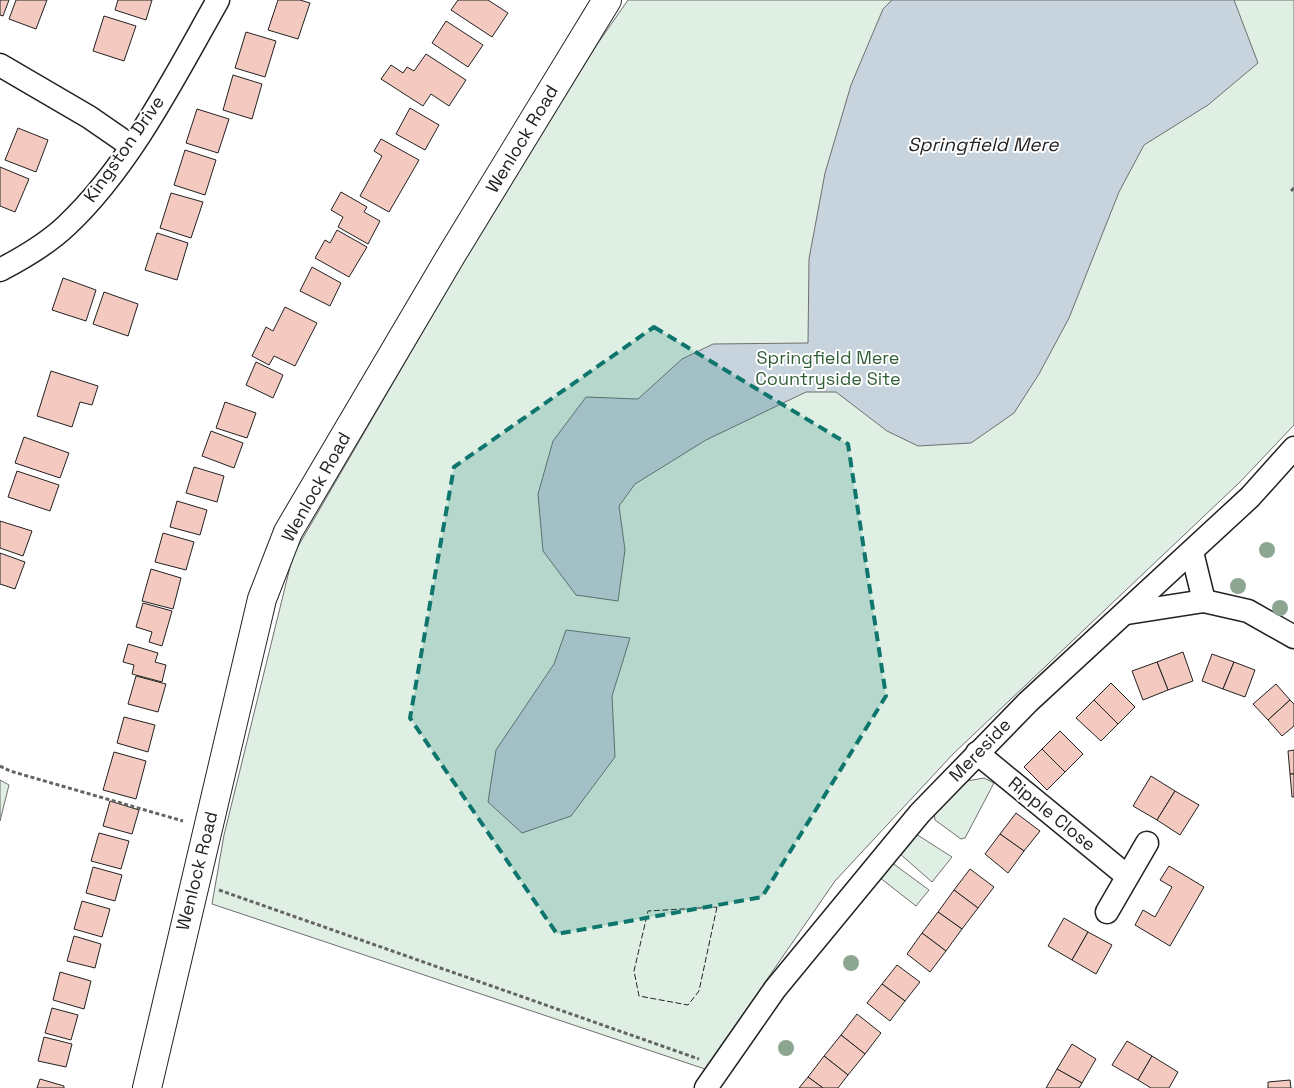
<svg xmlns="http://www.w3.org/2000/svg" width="1294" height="1088" font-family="'Space Grotesk',sans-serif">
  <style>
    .green { fill: #e0efe3; stroke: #6f6f6f }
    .water { fill: #c7d3dd; stroke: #6f6f6f }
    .building { fill: #f3c9c0; stroke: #222 }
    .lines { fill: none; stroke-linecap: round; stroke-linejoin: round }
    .minor-casing { stroke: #222; stroke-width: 25 }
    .primary-casing { stroke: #222; stroke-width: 30 }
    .path { stroke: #646464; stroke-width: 3; stroke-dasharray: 4 2.5; stroke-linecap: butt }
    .minor { stroke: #fff; stroke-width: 22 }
    .primary { stroke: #fff; stroke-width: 28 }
    .fence { stroke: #222; stroke-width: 1; stroke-dasharray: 6 2.5; stroke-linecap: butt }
    .tree { fill: #8da692 }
    .marked { fill: #0f766e; fill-opacity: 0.2; stroke: #0f766e; stroke-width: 4; stroke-dasharray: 10 6; stroke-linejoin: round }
    .labels { text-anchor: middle; stroke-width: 4; stroke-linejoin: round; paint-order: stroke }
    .street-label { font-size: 18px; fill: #222; stroke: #fff }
    .park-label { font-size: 18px; fill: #2f5e38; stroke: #fff }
    .water-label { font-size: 19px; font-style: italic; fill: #222; stroke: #fff }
  </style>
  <rect width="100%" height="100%" fill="#fff"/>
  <g class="green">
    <path d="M628 0H1294V425L1240 482 953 754 835 881 705 1069 212 904 224 835 293 555 481 232 598 43Z"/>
    <path d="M984 778 994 783 965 838 961 839 935 820 934 813 967 781Z"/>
    <path d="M0 780 9 785 0 821Z"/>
    <path d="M916 834 952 857 932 882 899 853Z"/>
    <path d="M891 862 929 890 916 906 879 877Z"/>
  </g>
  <g class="water">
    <path d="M892 0H1234L1258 63 1208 105 1144 145 1119 192 1069 318 1039 374 1014 413 971 443 918 446 887 431 836 392H806L706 440 635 484 619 506 625 550 618 601 576 595 543 551 538 494 553 441 586 397 638 399 682 359 713 344 808 343 809 259 825 173 851 85 883 9Z"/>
    <path d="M566 630 630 638 612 696 615 757 571 816 522 833 488 802 496 750 554 664Z"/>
  </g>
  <g class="building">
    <path d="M0 0H9L3 16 0 15Z"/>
    <path d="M16 0H47L36 29 9 19Z"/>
    <path d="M118 0H152L146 20 115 10Z"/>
    <path d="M278 0H300L310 3 298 39 268 30Z"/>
    <path d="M458 0H488L508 13 492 37 451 10Z"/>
    <path d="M104 16 136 26 124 61 93 51Z"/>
    <path d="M446 21 483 45 468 67 432 43Z"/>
    <path d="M246 32 276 41 265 77 235 68Z"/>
    <path d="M426 54 466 80 449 106 431 94 423 106 381 79 391 65 403 73 407 67 414 71Z"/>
    <path d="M233 75 262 84 252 119 223 110Z"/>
    <path d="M410 108 439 125 425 150 396 134Z"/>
    <path d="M197 109 229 119 218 153 186 143Z"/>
    <path d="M18 128 48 140 36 172 5 160Z"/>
    <path d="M381 139 419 160 389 212 360 196 382 156 374 151Z"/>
    <path d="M185 150 216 160 205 195 174 185Z"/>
    <path d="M0 167 29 179 15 212 0 206Z"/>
    <path d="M341 192 367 207 364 212 380 221 368 244 338 227 343 217 331 210Z"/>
    <path d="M171 193 203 202 191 238 160 228Z"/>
    <path d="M337 230 367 247 349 277 315 258 325 240 330 243Z"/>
    <path d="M157 233 188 243 177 280 145 270Z"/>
    <path d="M312 267 341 283 330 306 300 291Z"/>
    <path d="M63 278 96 290 86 321 52 310Z"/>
    <path d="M104 292 138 304 128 336 93 324Z"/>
    <path d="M285 307 317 323 295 366 274 356 269 365 252 356 266 327 273 331Z"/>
    <path d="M256 362 283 375 273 398 246 385Z"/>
    <path d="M51 371 98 386 92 405 80 402 72 427 37 416Z"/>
    <path d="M225 402 256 413 247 438 216 428Z"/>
    <path d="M211 431 243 443 234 468 202 456Z"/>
    <path d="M24 437 69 453 60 478 15 463Z"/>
    <path d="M194 467 224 476 217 502 186 493Z"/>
    <path d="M17 471 59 485 50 511 8 497Z"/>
    <path d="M177 501 207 510 200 535 170 527Z"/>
    <path d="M0 521 32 531 23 556 0 548Z"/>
    <path d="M163 533 194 542 186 570 155 562Z"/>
    <path d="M0 553 25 562 15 589 0 584Z"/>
    <path d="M151 569 181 578 173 609 142 601Z"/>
    <path d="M143 603 172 611 162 646 149 642 152 632 136 627Z"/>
    <path d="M128 644 158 653 155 662 166 665 162 682 132 674 134 665 123 662Z"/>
    <path d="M1183 652 1193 681 1168 690 1157 662Z"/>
    <path d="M1212 654 1234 662 1223 689 1202 681Z"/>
    <path d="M1157 662 1168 690 1143 700 1132 671Z"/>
    <path d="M1234 662 1255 670 1245 697 1223 689Z"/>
    <path d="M136 676 166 684 158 712 128 704Z"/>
    <path d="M1111 683 1135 707 1118 724 1094 700Z"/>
    <path d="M1276 684 1290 700 1268 720 1253 704Z"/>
    <path d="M1094 700 1118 724 1101 741 1076 718Z"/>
    <path d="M1290 700 1294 704V726L1282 736 1268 720Z"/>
    <path d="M124 717 155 725 148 752 117 743Z"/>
    <path d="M1060 731 1083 754 1065 772 1042 749Z"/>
    <path d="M1042 749 1065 772 1047 790 1024 767Z"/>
    <path d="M1294 750V774H1290L1288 751Z"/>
    <path d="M114 752 146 761 136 799 103 790Z"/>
    <path d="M1290 774H1294V797H1292Z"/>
    <path d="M1151 776 1175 791 1157 820 1133 806Z"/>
    <path d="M1175 791 1199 805 1180 835 1157 820Z"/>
    <path d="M110 801 139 810 132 834 103 826Z"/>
    <path d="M1016 813 1040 831 1024 851 1000 834Z"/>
    <path d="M99 833 129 841 121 869 91 861Z"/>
    <path d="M1000 834 1024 851 1008 873 985 854Z"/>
    <path d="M1169 866 1204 887 1170 946 1135 925 1143 910 1155 917 1172 887 1160 880Z"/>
    <path d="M93 867 122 875 115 901 86 893Z"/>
    <path d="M970 869 994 887 978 908 954 890Z"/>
    <path d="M954 890 978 908 962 929 938 912Z"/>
    <path d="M82 901 110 909 102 937 74 929Z"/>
    <path d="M938 912 962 929 946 951 922 933Z"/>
    <path d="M1064 918 1088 932 1072 960 1048 946Z"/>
    <path d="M1088 932 1112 945 1096 974 1072 960Z"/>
    <path d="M922 933 946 951 930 972 907 954Z"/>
    <path d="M74 936 101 944 95 968 67 961Z"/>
    <path d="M897 965 920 982 905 1001 882 984Z"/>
    <path d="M60 972 91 981 84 1009 53 1000Z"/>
    <path d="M882 984 905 1001 890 1021 867 1003Z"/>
    <path d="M52 1008 78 1015 71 1040 45 1033Z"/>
    <path d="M857 1014 881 1033 865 1054 841 1035Z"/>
    <path d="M841 1035 865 1054 848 1075 824 1056Z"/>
    <path d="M44 1037 72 1044 66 1067 38 1061Z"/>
    <path d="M1127 1041 1152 1056 1138 1080 1112 1065Z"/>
    <path d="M1072 1044 1096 1059 1082 1083 1057 1069Z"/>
    <path d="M824 1056 848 1075 838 1088H823L808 1077Z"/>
    <path d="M1152 1056 1178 1072 1169 1088H1151L1138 1080Z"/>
    <path d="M1057 1069 1082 1083 1079 1088H1046Z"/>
    <path d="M808 1077 823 1088H799Z"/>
    <path d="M40 1079 64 1086V1088H37Z"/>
    <path d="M1290 1080 1291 1088H1268V1082Z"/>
  </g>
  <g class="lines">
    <g class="minor-casing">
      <g id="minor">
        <path d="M0 65 89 117 131 146"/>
        <path d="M0 270C23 258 47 244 66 226 130 166 175 76 218 0"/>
        <path d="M1192 552 1204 601"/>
        <path d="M1127 613 1204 601 1248 611 1294 637"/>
        <path d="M977 753 1127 876"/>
        <path d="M1107 912 1147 843"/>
        <path d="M706 1088 775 989 920 813 1028 702 1250 497 1294 448"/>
      </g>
    </g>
    <g class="primary-casing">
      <path id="primary" d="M147 1088 262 599 288 532 452 254 607 0"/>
    </g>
    <g class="path">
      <path d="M1291 191 1294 188"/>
      <path d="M0 766 10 771 183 821"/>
      <path d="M219 890 699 1059"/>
    </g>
    <use href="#minor" class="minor"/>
    <use href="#primary" class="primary"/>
    <path class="fence" d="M717 907 699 991 688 1005 639 996 634 971 648 911Z"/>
  </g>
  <g class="tree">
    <circle cx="1267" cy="550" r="8"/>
    <circle cx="1238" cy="586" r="8"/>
    <circle cx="1280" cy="608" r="8"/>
    <circle cx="851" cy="963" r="8"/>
    <circle cx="786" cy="1048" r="8"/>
  </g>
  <path class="marked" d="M654 327 848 444 886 696 762 897 557 934 410 718 454 467Z"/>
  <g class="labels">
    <g class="street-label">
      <text transform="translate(522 139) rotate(-59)" y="6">Wenlock Road</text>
      <text transform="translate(124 149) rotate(-55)" y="6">Kingston Drive</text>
      <text transform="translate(316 487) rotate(-61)" y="6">Wenlock Road</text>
      <text transform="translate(980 750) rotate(-46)" y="6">Mereside</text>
      <text transform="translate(1052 814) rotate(39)" y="6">Ripple Close</text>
      <text transform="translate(197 871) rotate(-76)" y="6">Wenlock Road</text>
    </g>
    <g class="park-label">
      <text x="828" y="364">Springfield Mere<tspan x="828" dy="21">Countryside Site</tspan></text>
    </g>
    <g class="water-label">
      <text x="983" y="151">Springfield Mere</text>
    </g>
  </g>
</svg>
